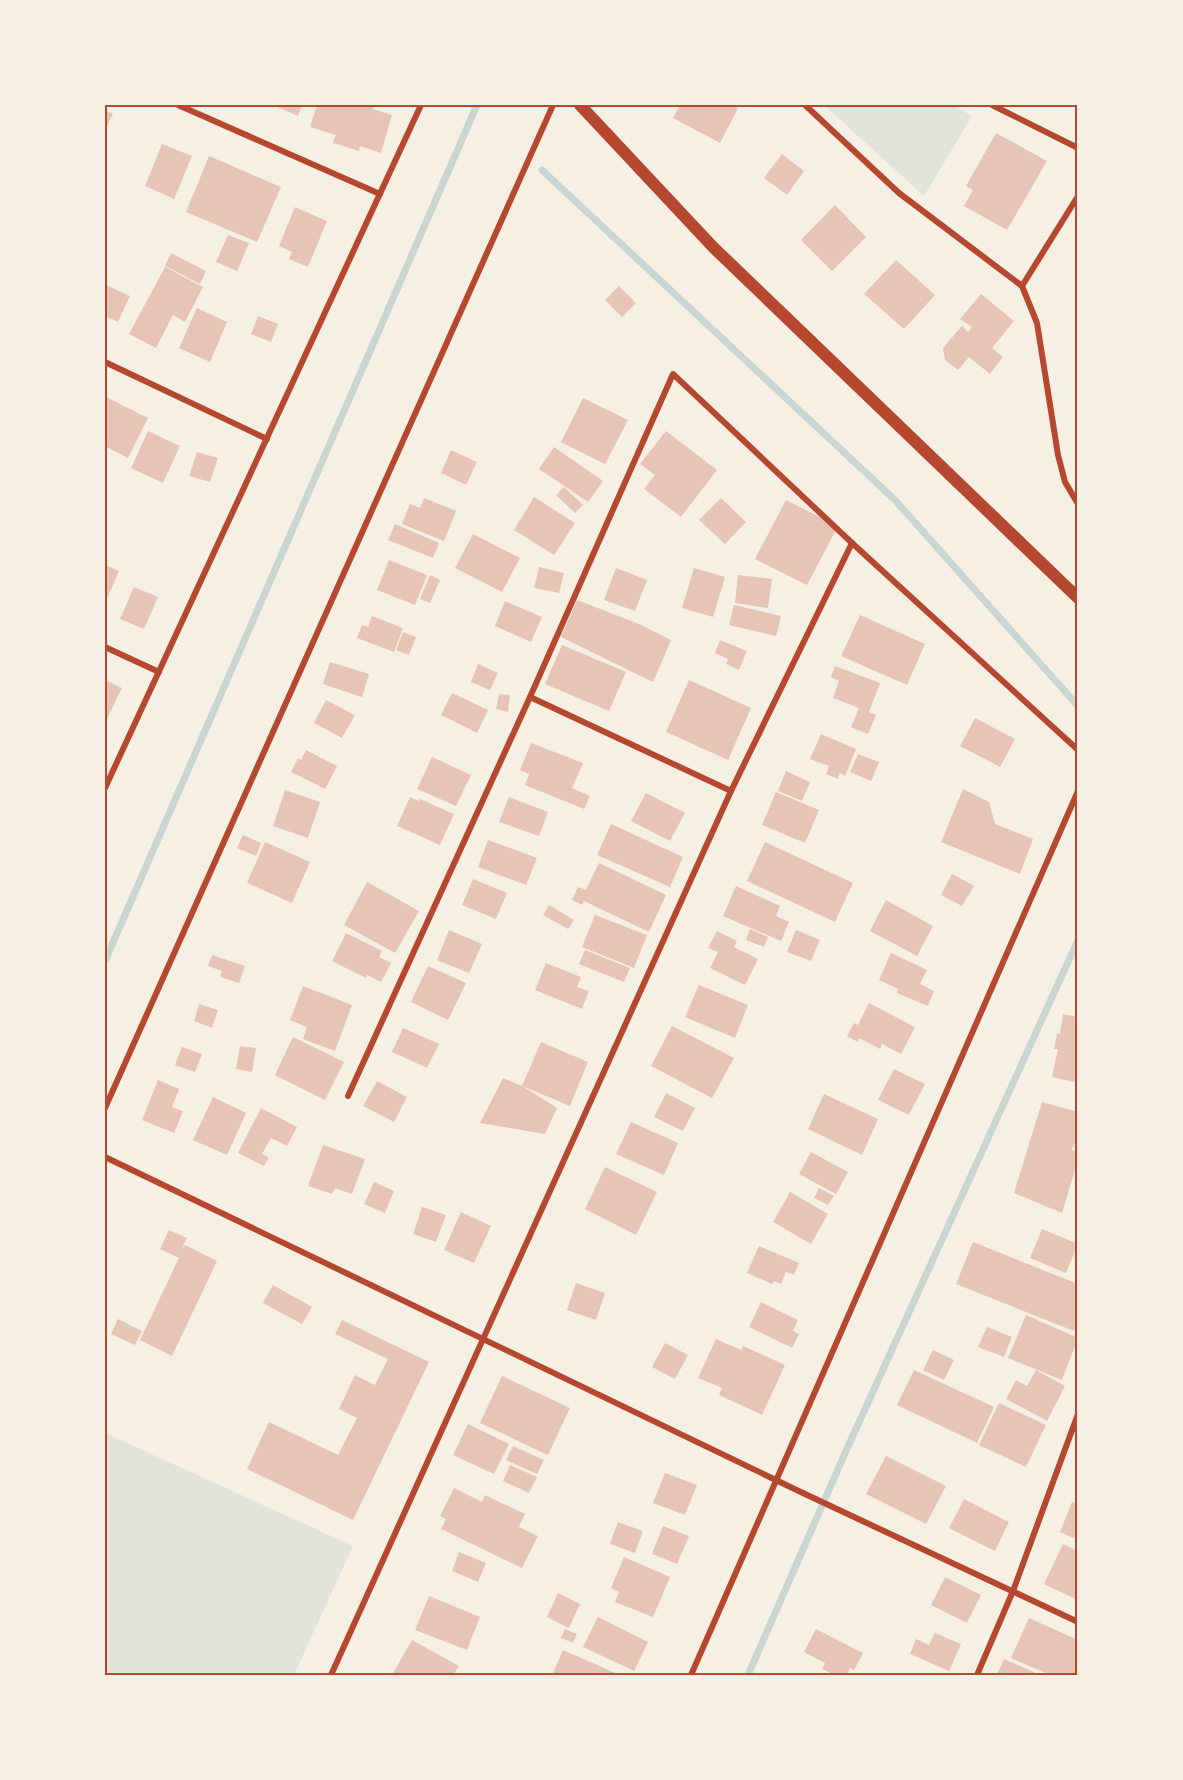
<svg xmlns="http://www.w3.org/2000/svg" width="1183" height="1780" font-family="Inter,sans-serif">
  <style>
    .green { fill: #e2e4dc }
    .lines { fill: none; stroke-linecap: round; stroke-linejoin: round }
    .stream { stroke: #c9d6d2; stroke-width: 7 }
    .building { fill: #e6c5b7 }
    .minor { stroke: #b5482f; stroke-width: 6 }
    .secondary { stroke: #b5482f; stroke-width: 12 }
    .neatline { fill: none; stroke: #b5482f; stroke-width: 2 }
  </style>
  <rect width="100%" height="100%" fill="#f6efe4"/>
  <g class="green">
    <path d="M824 105H953L972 116 924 196Z"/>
    <path d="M105 1433 353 1546 294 1675H105Z"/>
  </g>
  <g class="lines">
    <g class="stream">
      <path d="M542 170 895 500 1078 706"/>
      <path d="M105 961 477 105"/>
      <path d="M748 1675 846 1451 1078 940"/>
    </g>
  </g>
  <g class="building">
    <path d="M273 105H302L298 116Z"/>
    <path d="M317 105H374L373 109 392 115 381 153 360 146 359 151 333 143 336 135 310 127Z"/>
    <path d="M680 105H733L738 108 720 143 673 118Z"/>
    <path d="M105 110 113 114 105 130Z"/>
    <path d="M996 133 1047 161 1007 230 964 206 973 190 966 186Z"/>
    <path d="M162 144 192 156 174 199 145 186Z"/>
    <path d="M782 154 804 171 787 195 764 178Z"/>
    <path d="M209 156 281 187 257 242 186 212Z"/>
    <path d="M835 205 866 237 832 271 801 240Z"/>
    <path d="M295 207 327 221 308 267 289 259 292 252 279 246Z"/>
    <path d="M228 235 249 243 237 271 216 262Z"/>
    <path d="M171 253 206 271 200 284 165 266Z"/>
    <path d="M896 260 935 295 904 329 864 294Z"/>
    <path d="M165 267 203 287 185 322 173 315 156 348 129 334Z"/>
    <path d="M106 285 130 296 118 322 105 316Z"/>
    <path d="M619 286 636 303 622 317 605 300Z"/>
    <path d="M981 294 1014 321 992 348 1003 357 990 374 969 357 958 370 945 360 943 348 962 326 968 332 972 327 960 319Z"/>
    <path d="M197 308 227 322 210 362 179 348Z"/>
    <path d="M258 316 278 324 271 342 251 334Z"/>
    <path d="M106 397 148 418 128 458 105 446Z"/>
    <path d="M583 398 628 420 605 464 561 442Z"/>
    <path d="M148 431 180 446 163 483 131 468Z"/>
    <path d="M666 431 717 470 681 517 644 489 655 475 640 464Z"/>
    <path d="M554 447 603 481 588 502 539 469Z"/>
    <path d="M451 450 477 462 466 485 441 473Z"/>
    <path d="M197 452 218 458 210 482 189 476Z"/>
    <path d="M564 487 583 505 575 513 556 495Z"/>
    <path d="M534 497 575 523 554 555 514 530Z"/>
    <path d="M424 498 456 511 444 541 402 524 410 504 420 508Z"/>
    <path d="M721 498 746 522 725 544 699 520Z"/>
    <path d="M786 500 838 526 807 585 755 559Z"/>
    <path d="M395 524 439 543 433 558 388 540Z"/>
    <path d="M473 534 520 558 502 592 455 568Z"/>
    <path d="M389 560 427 575 415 605 377 590Z"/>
    <path d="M105 565 119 571 105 603Z"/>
    <path d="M539 567 564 573 559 593 534 588Z"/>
    <path d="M616 568 647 580 635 611 604 600Z"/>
    <path d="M694 568 725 577 713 617 682 608Z"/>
    <path d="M430 575 440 580 430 603 420 599Z"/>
    <path d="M738 575 772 579 768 608 735 603Z"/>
    <path d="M134 587 158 597 144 629 120 619Z"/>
    <path d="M577 600 639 624 671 640 653 682 561 637Z"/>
    <path d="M505 601 542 617 531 642 495 626Z"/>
    <path d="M734 605 781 616 776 636 729 625Z"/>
    <path d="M860 615 925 644 907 685 841 656Z"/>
    <path d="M372 616 403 628 394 652 357 638 362 625 368 627Z"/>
    <path d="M403 632 416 637 409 655 396 650Z"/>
    <path d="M720 640 747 651 739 670 726 664 728 659 715 653Z"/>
    <path d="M562 645 626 672 609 711 545 684Z"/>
    <path d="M330 662 369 674 362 697 323 684Z"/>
    <path d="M478 664 498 673 490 690 471 682Z"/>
    <path d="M835 666 880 683 869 712 876 715 868 734 851 727 859 708 833 698 839 681 831 677Z"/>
    <path d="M105 680 122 688 105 723Z"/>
    <path d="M689 680 751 708 728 760 666 732Z"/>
    <path d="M452 693 488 710 477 733 441 715Z"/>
    <path d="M499 694 510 695 508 712 496 709Z"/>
    <path d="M326 700 355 715 342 738 314 723Z"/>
    <path d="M975 718 1015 739 1000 767 960 746Z"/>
    <path d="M821 734 856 749 845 776 840 773 838 779 826 774 829 766 810 759Z"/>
    <path d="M531 743 583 763 572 788 590 796 584 809 525 785 529 774 520 770Z"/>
    <path d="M306 750 337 766 325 789 291 772 298 758 301 760Z"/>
    <path d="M858 754 879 762 871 781 850 772Z"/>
    <path d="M432 757 471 775 456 806 417 789Z"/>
    <path d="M786 771 810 782 802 801 778 791Z"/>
    <path d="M963 789 989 802 995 824 1033 839 1020 874 941 842Z"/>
    <path d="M285 790 320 802 308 838 273 826Z"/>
    <path d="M776 792 819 810 805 843 762 825Z"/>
    <path d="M646 793 685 813 670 841 631 821Z"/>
    <path d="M410 797 419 801 420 799 454 814 440 845 397 826Z"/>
    <path d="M509 797 548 812 539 836 499 822Z"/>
    <path d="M611 824 683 857 670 887 597 855Z"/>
    <path d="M243 835 261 843 256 856 237 848Z"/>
    <path d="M488 840 537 858 526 885 478 867Z"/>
    <path d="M265 842 310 862 292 903 247 883Z"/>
    <path d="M765 842 853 883 835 922 747 881Z"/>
    <path d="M599 863 666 895 649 932 584 901 582 905 572 900 578 887 586 890Z"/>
    <path d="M952 874 974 886 962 906 941 895Z"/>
    <path d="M473 879 507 893 496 919 462 905Z"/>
    <path d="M367 882 419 911 395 953 344 925Z"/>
    <path d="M736 886 780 906 776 916 789 922 781 941 723 916Z"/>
    <path d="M886 900 933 926 917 956 870 931Z"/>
    <path d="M549 905 574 920 568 929 543 915Z"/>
    <path d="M595 915 647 935 634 968 582 947Z"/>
    <path d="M750 929 768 937 764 947 746 940Z"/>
    <path d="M449 930 482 944 469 973 437 960Z"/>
    <path d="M796 930 820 940 811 961 787 952Z"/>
    <path d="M717 931 737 941 734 947 758 959 745 985 710 968 718 952 708 948Z"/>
    <path d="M346 933 382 951 379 957 391 963 381 982 367 975 366 978 332 961Z"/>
    <path d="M585 950 630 968 624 982 579 964Z"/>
    <path d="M891 953 927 970 920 984 934 991 928 1006 897 993 898 989 879 980Z"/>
    <path d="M212 955 245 966 239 983 220 977 222 971 208 966Z"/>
    <path d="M546 963 581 977 577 987 589 991 582 1009 535 990Z"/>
    <path d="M428 966 466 983 448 1020 411 1002Z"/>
    <path d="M699 985 748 1005 735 1038 685 1017Z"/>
    <path d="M303 986 352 1005 335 1051 303 1039 307 1027 290 1020Z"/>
    <path d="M869 1003 915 1027 901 1054 882 1044 880 1049 859 1038 858 1042 847 1036 854 1023 858 1025Z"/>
    <path d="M199 1004 218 1010 212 1028 194 1021Z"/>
    <path d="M1063 1014 1078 1017V1083L1052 1077 1058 1049H1054L1057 1033 1060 1034Z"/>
    <path d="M672 1026 734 1058 712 1098 651 1066Z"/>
    <path d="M403 1028 439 1044 427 1068 392 1052Z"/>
    <path d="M293 1037 344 1062 325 1100 275 1075Z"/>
    <path d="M541 1042 588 1062 570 1106 522 1086 557 1108 545 1134 480 1123 503 1078 522 1086Z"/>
    <path d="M240 1046 256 1048 252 1072 236 1069Z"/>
    <path d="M182 1047 202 1054 195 1072 175 1065Z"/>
    <path d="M894 1069 925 1084 909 1115 878 1100Z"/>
    <path d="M158 1080 179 1089 172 1107 183 1111 174 1133 142 1120Z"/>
    <path d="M377 1081 407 1097 394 1122 363 1106Z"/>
    <path d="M666 1093 695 1108 683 1131 654 1117Z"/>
    <path d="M824 1094 878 1119 862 1155 808 1129Z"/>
    <path d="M213 1097 246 1113 227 1155 193 1140Z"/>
    <path d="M1042 1102 1078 1112V1131L1072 1150 1078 1152V1160L1062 1213 1014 1193Z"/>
    <path d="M261 1108 297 1127 287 1146 271 1138 262 1154 269 1158 264 1166 238 1153Z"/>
    <path d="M631 1122 678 1143 664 1175 616 1154Z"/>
    <path d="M323 1145 365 1159 352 1194 335 1188 332 1194 308 1186Z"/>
    <path d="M811 1152 848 1172 836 1194 799 1174Z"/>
    <path d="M605 1167 657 1192 636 1235 585 1209Z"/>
    <path d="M374 1182 394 1191 385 1213 364 1204Z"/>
    <path d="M819 1188 834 1196 828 1205 814 1198Z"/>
    <path d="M790 1192 828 1214 811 1244 773 1222Z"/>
    <path d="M422 1207 446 1215 436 1242 413 1234Z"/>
    <path d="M461 1212 491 1226 474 1263 444 1250Z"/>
    <path d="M1042 1229 1078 1244 1066 1273 1030 1258Z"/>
    <path d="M169 1230 187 1238 181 1250 185 1245 217 1261 172 1356 140 1340 179 1258 160 1249Z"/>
    <path d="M973 1242 1078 1284V1321L1074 1331 956 1284Z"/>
    <path d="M759 1246 799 1263 794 1275 786 1272 781 1284 774 1281 772 1284 747 1273Z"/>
    <path d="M576 1283 605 1293 596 1320 567 1310Z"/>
    <path d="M273 1285 312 1307 302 1324 263 1303Z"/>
    <path d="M761 1302 798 1320 793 1331 799 1334 792 1348 749 1327Z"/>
    <path d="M1026 1315 1078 1338 1062 1380 1008 1358Z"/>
    <path d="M118 1319 142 1331 135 1345 111 1334Z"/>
    <path d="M342 1320 429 1362 353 1520 247 1469 269 1422 338 1455 357 1418 339 1409 355 1375 375 1385 388 1359 335 1334Z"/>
    <path d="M987 1327 1012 1337 1004 1357 978 1347Z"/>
    <path d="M716 1339 741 1350 743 1346 785 1365 762 1415 719 1395 722 1388 698 1378Z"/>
    <path d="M665 1343 688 1355 675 1379 652 1367Z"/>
    <path d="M933 1350 954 1360 944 1380 923 1370Z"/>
    <path d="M914 1370 994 1407 977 1443 897 1405Z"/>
    <path d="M1036 1370 1065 1386 1047 1421 1006 1399 1016 1380 1027 1386Z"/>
    <path d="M502 1376 570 1408 548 1455 480 1423Z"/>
    <path d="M999 1403 1046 1425 1026 1467 979 1445Z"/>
    <path d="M468 1424 509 1444 494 1474 453 1455Z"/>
    <path d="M513 1446 544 1460 537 1474 506 1460Z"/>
    <path d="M886 1456 946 1486 926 1524 866 1494Z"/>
    <path d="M510 1465 537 1477 529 1493 503 1481Z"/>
    <path d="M665 1473 697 1485 685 1515 653 1503Z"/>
    <path d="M454 1488 482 1502 485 1495 525 1514 519 1527 538 1536 522 1568 441 1529 446 1519 440 1516Z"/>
    <path d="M964 1499 1009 1522 995 1551 949 1528Z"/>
    <path d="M1072 1502 1078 1504V1540L1060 1532Z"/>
    <path d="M618 1522 643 1531 635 1553 610 1544Z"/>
    <path d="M663 1526 689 1536 677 1564 652 1554Z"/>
    <path d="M1063 1544 1078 1551V1600L1044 1584Z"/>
    <path d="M459 1552 486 1563 478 1582 452 1571Z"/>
    <path d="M624 1557 670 1577 653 1617 615 1602 619 1592 611 1588Z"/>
    <path d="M945 1577 981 1595 967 1623 931 1605Z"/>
    <path d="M558 1593 580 1604 569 1628 547 1617Z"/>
    <path d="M429 1596 480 1617 467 1650 415 1630Z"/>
    <path d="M598 1617 648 1642 634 1671 583 1647Z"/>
    <path d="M1029 1618 1078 1640V1675H1050L1011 1658Z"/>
    <path d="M565 1629 577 1634 573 1643 561 1638Z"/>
    <path d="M816 1629 863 1653 854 1670 850 1668 847 1675H835L822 1669 825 1663 804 1652Z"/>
    <path d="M935 1633 961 1644 949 1671 910 1654 916 1639 929 1645Z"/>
    <path d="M412 1640 459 1666 453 1675H392Z"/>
    <path d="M563 1650 620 1675H552Z"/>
    <path d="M1004 1659 1040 1675H997Z"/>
  </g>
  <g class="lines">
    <g class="minor">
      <path d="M178 105 380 194"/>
      <path d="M805 105 899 193 1022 286 1037 323 1058 455 1065 482 1078 504"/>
      <path d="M992 105 1078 148"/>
      <path d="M1022 286 1078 196"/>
      <path d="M105 362 267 439"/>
      <path d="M105 647 159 672"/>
      <path d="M530 697 731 791"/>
      <path d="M105 788 421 105"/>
      <path d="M348 1096 530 697 673 374 852 543 1078 750"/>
      <path d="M105 1108 553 105"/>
      <path d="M105 1157 805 1494 1078 1622"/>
      <path d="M331 1675 731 791 852 543"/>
      <path d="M691 1675 1078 791"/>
      <path d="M977 1675 1013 1591 1078 1414"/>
    </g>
    <path class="secondary" d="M580 105 713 247 1078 598"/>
  </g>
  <rect width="1183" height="1780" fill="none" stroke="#f6efe4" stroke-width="213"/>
  <rect x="106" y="106" width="970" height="1568" class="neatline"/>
</svg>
